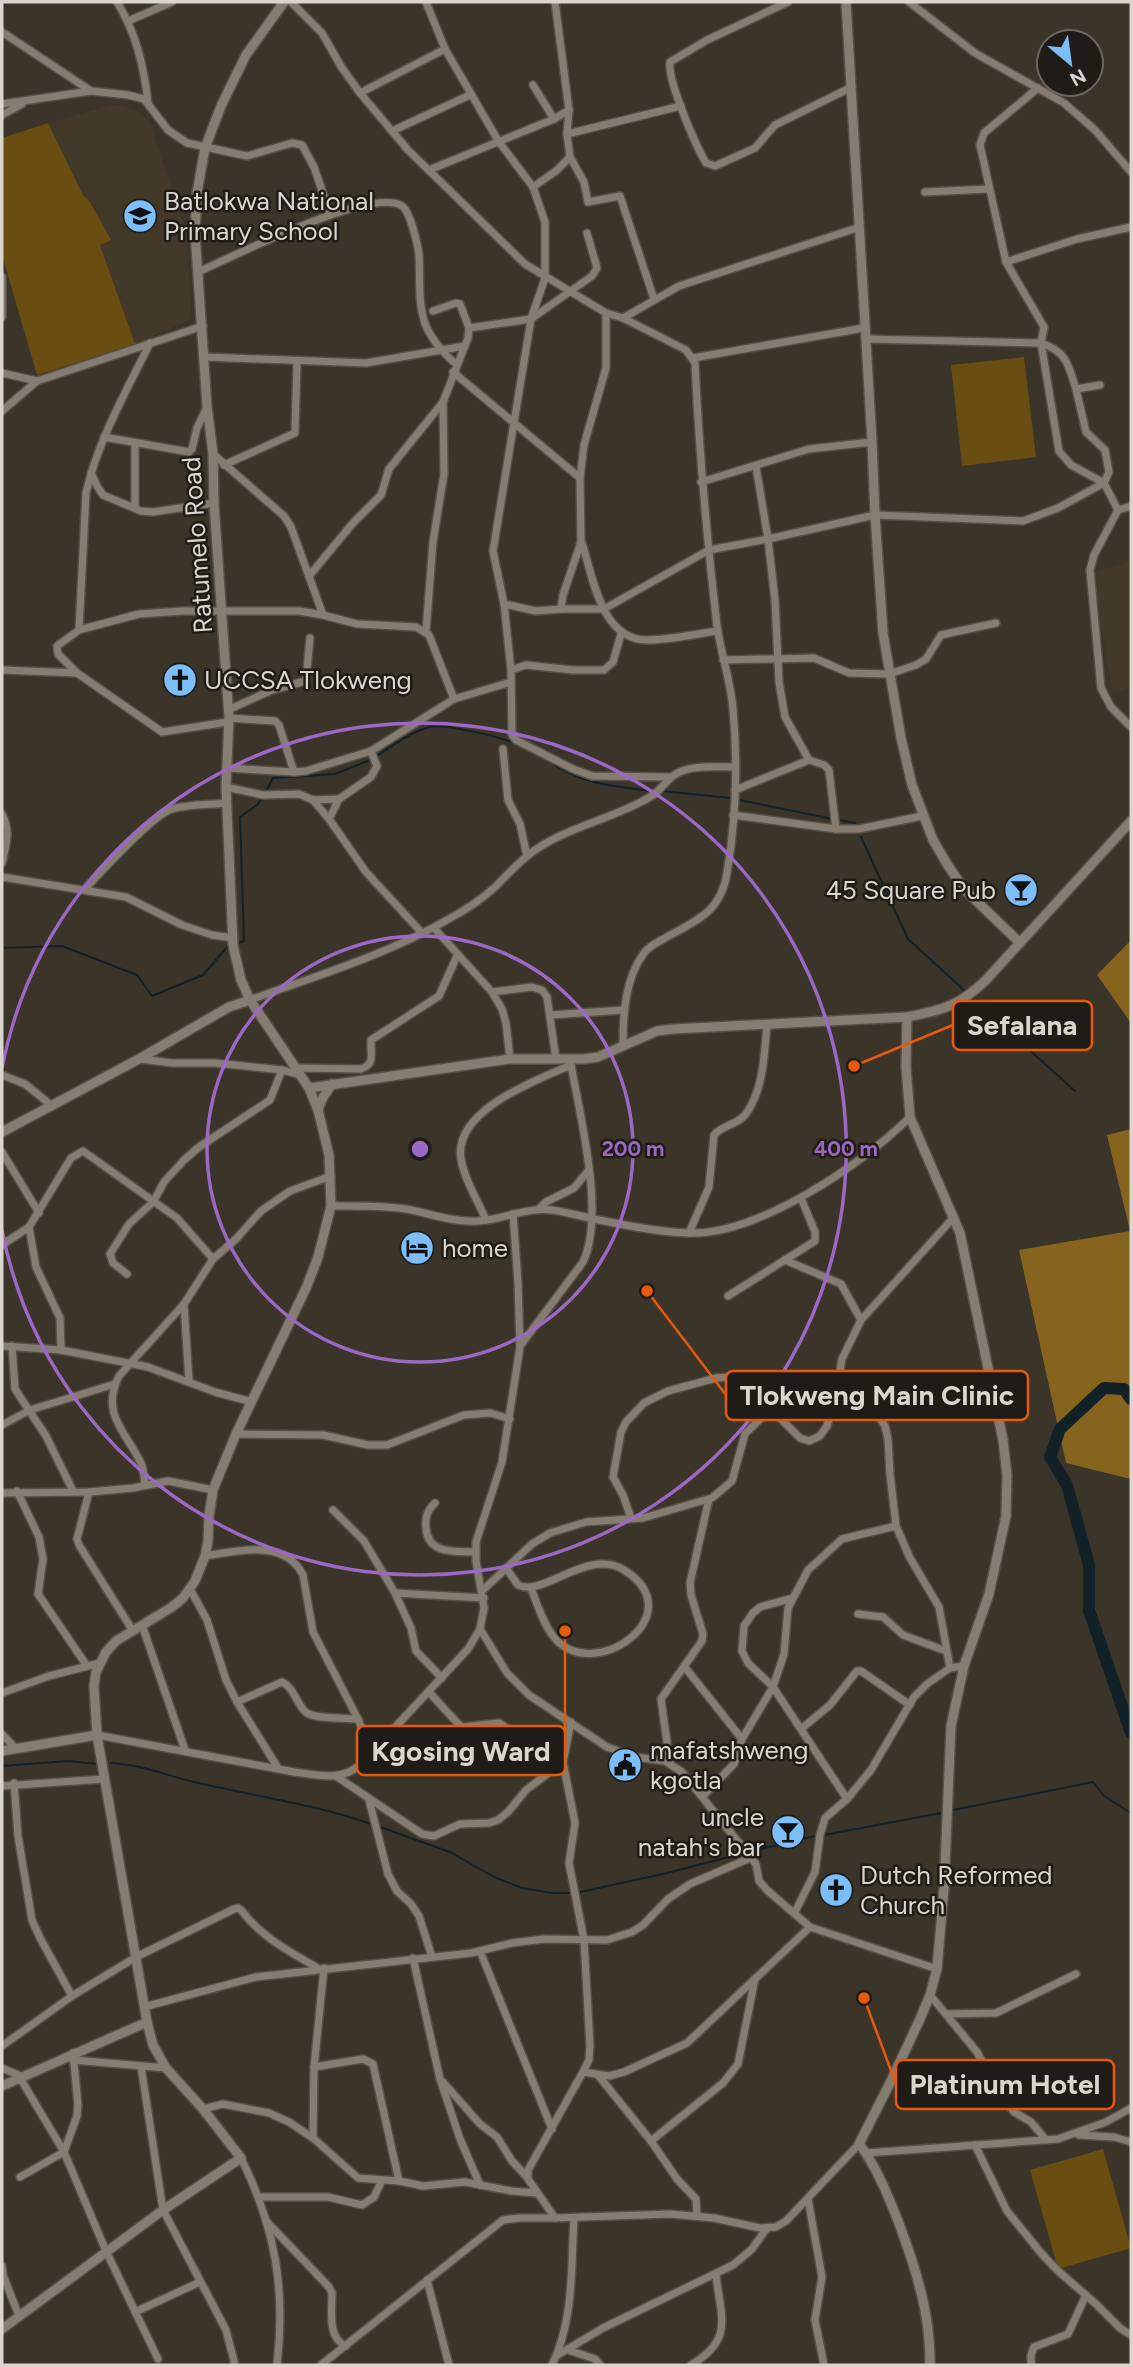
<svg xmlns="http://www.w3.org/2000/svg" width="1133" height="2367" font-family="Figtree,sans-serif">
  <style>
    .built { fill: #433928 }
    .green { fill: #6a4d10 }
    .forest { fill: #86641e }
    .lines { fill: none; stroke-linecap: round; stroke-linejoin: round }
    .stream { stroke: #112127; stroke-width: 2 }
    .river { stroke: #112127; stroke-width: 12 }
    .minor-casing { stroke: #554f46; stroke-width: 10 }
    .tertiary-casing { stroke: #554f46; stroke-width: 12 }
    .minor { stroke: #857d71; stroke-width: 7 }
    .tertiary { stroke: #857d71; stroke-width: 9 }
    .ring { fill: none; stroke: #9c68c5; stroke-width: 3.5 }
    .labels { text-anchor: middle; stroke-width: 5; stroke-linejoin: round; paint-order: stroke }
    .poi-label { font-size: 26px; fill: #dad6cf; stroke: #1f1c17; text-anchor: start }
    .street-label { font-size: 26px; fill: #dad6cf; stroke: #1f1c17 }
    .centre { fill: #9c68c5; stroke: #1f1c17; stroke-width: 3.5 }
    .ring-label { font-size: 21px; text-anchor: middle; font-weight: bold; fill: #9c68c5; stroke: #1f1c17; stroke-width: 5; stroke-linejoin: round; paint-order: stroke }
    .leader { fill: none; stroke: #e8590c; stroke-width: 2.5 }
    .callout-dot { fill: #e8590c; stroke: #1f1c17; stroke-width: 2.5 }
    .callout { fill: #1f1c17; stroke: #e8590c; stroke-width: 2.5 }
    .callout-label { font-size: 28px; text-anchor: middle; font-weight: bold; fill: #dad6cf }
  </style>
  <rect width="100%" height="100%" fill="#3a3429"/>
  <g class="built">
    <path d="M115 104 135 110 149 121 186 231 192 319 135 344 100 244 111 240 90 202 83 195 48 123Z"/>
    <path d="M1131 561V687L1113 693 1092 573Z"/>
  </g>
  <g class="green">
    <path d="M48 123 83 195 90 202 111 240 100 245 135 344 37 375 2 255V138Z"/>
    <path d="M1024 357 1036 457 962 466 951 365Z"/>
    <path d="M1103 2149 1131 2248 1058 2269 1030 2170Z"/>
  </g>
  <g class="forest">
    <path d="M1131 940V1023L1097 975Z"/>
    <path d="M1131 1129V1479L1066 1463 1019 1250 1130 1231 1107 1135Z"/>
  </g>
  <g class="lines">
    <g class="stream">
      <path d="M375 757C392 746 409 733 429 727 444 723 501 737 516 744"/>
      <path d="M549 761C579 784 616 787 653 791"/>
      <path d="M662 791 730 798"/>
      <path d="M265 793 273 778 335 774 370 760"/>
      <path d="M739 800 833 819"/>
      <path d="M839 820 855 823"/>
      <path d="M861 837 908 939 965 991"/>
      <path d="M238 943 244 941 240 817 257 805 262 798"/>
      <path d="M2 948 62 946 137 975 152 996 203 975 228 946"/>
      <path d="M974 1000 1075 1091"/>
      <path d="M111 1763C141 1764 170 1777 199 1783 258 1797 314 1804 371 1824"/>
      <path d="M2 1766 69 1761 98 1764"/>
      <path d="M953 1810 1093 1782 1104 1796 1131 1813"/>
      <path d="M380 1827 450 1852 494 1877 522 1888 553 1893H571"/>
      <path d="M824 1835 941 1813"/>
      <path d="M752 1851 815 1836"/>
      <path d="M576 1893 667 1873 740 1854"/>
    </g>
    <path class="river" d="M1131 1399 1124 1389 1104 1388 1060 1429 1050 1457 1067 1485 1089 1565V1610L1131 1733"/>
    <g class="minor-casing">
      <g id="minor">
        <path d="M117 2C136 33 144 66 148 103"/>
        <path d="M291 2 322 33 342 68 360 93 408 150 525 264 606 313 623 318 686 350 695 363C699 451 707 539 717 626 721 654 731 682 733 709 738 763 736 820 727 873 721 912 697 920 665 938 658 942 649 946 644 953 625 978 623 1015 623 1044"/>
        <path d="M426 2 445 49 499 142 533 187 545 222V278L531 319 493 551 504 604 511 670 512 735 516 740 573 769 592 776 670 777"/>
        <path d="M555 2 569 110 567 134 570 157 584 182 588 202 620 196 654 299"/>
        <path d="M788 2 707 40 670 62C667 80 696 146 706 163L715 166 755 148 775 125 852 87"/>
        <path d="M909 2 975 53 1064 103 1095 130 1131 172"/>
        <path d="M128 21 172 2"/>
        <path d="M2 32 91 91 128 95 144 99 168 130 187 143 247 156 292 143 302 145 314 167 330 214"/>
        <path d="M533 85 554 119"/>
        <path d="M360 93 445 49"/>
        <path d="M2 104 91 91"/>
        <path d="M2 115 22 104"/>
        <path d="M392 131 470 95"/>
        <path d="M567 134 681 106"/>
        <path d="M429 170 554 119 569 110"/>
        <path d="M533 187 556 171 570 157"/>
        <path d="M925 192 989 189"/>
        <path d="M1006 262 1077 239 1131 227"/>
        <path d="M198 272C232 257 372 186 402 206 410 211 418 245 419 255 421 307 414 327 457 365"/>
        <path d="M2 277V317"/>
        <path d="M433 311 456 303 460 304 469 328"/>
        <path d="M623 318 679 286 860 227"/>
        <path d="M865 339 1041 343 1044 327 1006 262 980 145 984 133 1038 88"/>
        <path d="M205 357 366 363 465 346"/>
        <path d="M693 358 864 328"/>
        <path d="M453 372 580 478"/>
        <path d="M2 373 37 381"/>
        <path d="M1076 389C1068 364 1067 352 1041 343L1059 451 1071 465 1104 483 1118 510"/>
        <path d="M2 411 37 381 203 326"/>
        <path d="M104 437 189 452 192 449 197 428 207 407"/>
        <path d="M213 454 284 516 291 527 323 615"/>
        <path d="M224 465 295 433 297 361"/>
        <path d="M756 467 768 539 775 600 779 682 785 717 809 760 824 765 829 770 836 829"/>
        <path d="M91 473 97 486 103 495 141 511 153 512 214 503"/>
        <path d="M701 482 809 449 872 442"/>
        <path d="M1131 506 1118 510 1094 555 1090 570 1101 688 1111 707 1131 727"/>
        <path d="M135 508V443"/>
        <path d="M582 543C593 577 601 640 647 640 670 640 695 634 718 631"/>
        <path d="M309 576 353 523 381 495 389 469 443 402 468 338 469 328 531 319 592 276 597 268 587 233"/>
        <path d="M504 604 536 611 561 609 563 595 581 542 580 478 584 445 606 368V313"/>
        <path d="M561 609H604L709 550 768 539 875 515 1023 521 1058 508 1104 483 1109 472 1105 450 1086 432 1076 389 1100 385"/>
        <path d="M79 630 139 614 182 611H299L323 615 357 624 416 627 429 635 454 699"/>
        <path d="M426 631 433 542 444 474 443 403"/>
        <path d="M723 660 814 658 849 673 889 674 916 665 926 659 941 635 996 623"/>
        <path d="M2 670 77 673 162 732 228 722"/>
        <path d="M511 670 526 665 573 670H604L613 662 621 634"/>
        <path d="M77 673 58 654 57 646 79 630 86 493C98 440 126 392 150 343"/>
        <path d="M228 710 272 690 306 681 310 638"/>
        <path d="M229 718 275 721 279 725 294 772"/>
        <path d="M503 749 508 800 520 824 527 856"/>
        <path d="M226 768 294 772 306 771 371 751 454 699 511 682"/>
        <path d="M226 787 263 795 299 794 313 800 329 819 366 872 422 933"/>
        <path d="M735 790 809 760"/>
        <path d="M313 800 339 799 371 777 377 766 371 751"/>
        <path d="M2 814C11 830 6 846 2 863"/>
        <path d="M733 815 836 829H859L922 816"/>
        <path d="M329 819 339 799"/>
        <path d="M2 877 126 897 182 925 212 935 233 938"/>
        <path d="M84 890C100 873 153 814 172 809 189 804 209 805 227 803"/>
        <path d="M434 928 492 992 502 1009 506 1023 510 1059"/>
        <path d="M492 992 532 987 542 990 547 997 556 1059"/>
        <path d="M250 1000C316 976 386 955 447 920 464 911 481 900 495 887 505 877 515 866 526 857 560 828 612 820 650 797 663 790 667 776 682 771 699 765 718 767 735 767"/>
        <path d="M551 1015 623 1010"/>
        <path d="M139 1059 173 1063H215L282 1070"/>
        <path d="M296 1068 361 1069C376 1064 370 1053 371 1040L439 996 457 956"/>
        <path d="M2 1075 25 1084 51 1105"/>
        <path d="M2 1152 39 1213"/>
        <path d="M331 1206C356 1206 381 1205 406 1209 429 1213 454 1223 479 1221 504 1219 527 1207 552 1210 566 1212 580 1216 594 1219 625 1225 657 1232 688 1233 757 1236 863 1164 910 1117"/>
        <path d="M539 1209 546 1202 574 1188 588 1171"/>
        <path d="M486 1220C478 1201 464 1179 461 1159 453 1110 537 1080 571 1065"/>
        <path d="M29 1227 36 1267 60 1318 61 1350"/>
        <path d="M689 1233 709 1187 714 1135C722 1125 737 1125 745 1115 764 1090 764 1055 767 1025"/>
        <path d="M2 1245 29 1227 71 1158 83 1151 177 1218 213 1259"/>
        <path d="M785 1260 841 1284 861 1320"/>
        <path d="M127 1274 113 1263 110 1254 129 1224 153 1202 164 1182 184 1160 199 1147 270 1100 282 1070 300 1075"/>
        <path d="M728 1296 815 1241V1232L801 1198"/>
        <path d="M184 1304 189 1381"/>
        <path d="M2 1346 61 1350 148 1367 215 1392 252 1402"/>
        <path d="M12 1346 15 1389 46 1436 73 1491"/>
        <path d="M520 1346 583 1262C606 1213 579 1113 570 1059"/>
        <path d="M770 1408 800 1438 809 1441 820 1436 827 1426 837 1390 842 1359 861 1320 954 1217"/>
        <path d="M2 1425 30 1410 115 1384"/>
        <path d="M236 1434 323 1435 368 1445H387L464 1415 490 1413 510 1419"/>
        <path d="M145 1485C144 1478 144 1470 141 1463 126 1432 100 1414 119 1376L184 1304 213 1259 236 1239 261 1211 290 1191 331 1176"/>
        <path d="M17 1491 39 1537 43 1559 38 1594 87 1666"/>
        <path d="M89 1492 77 1539 79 1545 133 1631"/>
        <path d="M2 1493 89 1492 133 1488 168 1481 213 1490"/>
        <path d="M435 1503C427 1511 425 1517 426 1528 428 1555 455 1551 475 1552"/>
        <path d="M333 1510 364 1541 395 1593 411 1628 416 1651 442 1678"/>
        <path d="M631 1518 623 1495 613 1477 621 1432 626 1422 644 1403 668 1391 716 1378 730 1377 789 1394"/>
        <path d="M205 1556C237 1551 285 1538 303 1575L313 1632 358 1719 371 1752"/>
        <path d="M506 1568 518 1585C543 1598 588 1547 624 1570 695 1614 592 1687 553 1636 543 1623 537 1604 531 1588"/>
        <path d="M190 1589 207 1620 226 1680 237 1702 278 1768"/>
        <path d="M482 1591 532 1544 550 1533 586 1522 643 1518 712 1498 732 1481 745 1434 778 1401 793 1392 837 1390 859 1398 873 1407 885 1426 888 1439 890 1474 896 1526 910 1558 939 1607 950 1668"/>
        <path d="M395 1593 484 1598"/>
        <path d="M793 1598 760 1607 753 1613 744 1626 742 1651 748 1663 773 1687 847 1799"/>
        <path d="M858 1614 883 1617 903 1635 946 1651"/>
        <path d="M142 1625 185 1750"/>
        <path d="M480 1629 507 1673 529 1695 607 1747 635 1757 665 1761 682 1772 756 1864 759 1881 768 1891 810 1927 937 1969"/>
        <path d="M684 1666 742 1739"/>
        <path d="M429 1692C442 1706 475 1744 489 1752 494 1755 500 1755 506 1756 523 1746 512 1730 499 1723L463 1727"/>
        <path d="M2 1693 49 1676 100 1663"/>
        <path d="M237 1702 282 1682C295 1688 296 1705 307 1713 316 1719 346 1718 358 1719"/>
        <path d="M801 1729 830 1705 857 1671H861L910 1705"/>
        <path d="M2 1734 15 1748"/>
        <path d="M97 1735 294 1772C318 1775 340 1782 360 1765L468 1649 480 1629 484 1608 476 1561V1542L502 1462 520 1347 518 1282 513 1214"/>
        <path d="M670 1764 661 1699 702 1641 703 1634 691 1595 690 1583 709 1499"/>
        <path d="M336 1776 422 1834 434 1836 460 1824 489 1823 498 1820 508 1812 526 1790 563 1762 571 1722"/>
        <path d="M14 1783 18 1836 32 1920 40 1938 72 1996"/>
        <path d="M2 1786 105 1779"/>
        <path d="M703 1796 734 1764 742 1739 773 1687 784 1654 788 1608 808 1570 842 1539 896 1526"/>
        <path d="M369 1800 388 1874 397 1891 411 1904 419 1916 432 1957"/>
        <path d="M795 1912 815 1872 820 1835 825 1818 847 1799 871 1770 914 1697 927 1684 950 1668 964 1666"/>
        <path d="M480 1951 552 2129"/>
        <path d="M413 1958 440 2079 460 2139 480 2185"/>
        <path d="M930 1995 977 2052 994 2084 1014 2112 1031 2122 1046 2140"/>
        <path d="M144 2007 256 1977 471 1953 512 1943 544 1939 607 1940 632 1932 643 1925 668 1899 690 1884 750 1858"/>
        <path d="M946 2014 996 2013 1076 1974"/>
        <path d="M2 2046 72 1996 136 1957 234 1909 238 1908 242 1911C262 1938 291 1952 319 1969"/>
        <path d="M73 2060 166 2068"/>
        <path d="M141 2066 163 2210 226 2330 235 2365"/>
        <path d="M314 2067 363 2059 373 2064 399 2181"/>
        <path d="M2 2068 23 2077"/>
        <path d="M583 2072 609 2076 624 2072 687 2043 810 1927"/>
        <path d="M598 2075 651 2141 677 2179 696 2199 697 2216"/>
        <path d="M20 2078 64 2152 106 2251 158 2359"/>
        <path d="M443 2082 480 2124 497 2137 512 2161 527 2177"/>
        <path d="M203 2109 223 2104 269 2113 289 2122 313 2138 358 2178 399 2181 423 2186 465 2182 511 2191 537 2193"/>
        <path d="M1079 2135 1114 2137 1131 2142"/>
        <path d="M313 2138 314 2067 324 1968"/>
        <path d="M651 2141 723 2083 738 2064 755 1979"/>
        <path d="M975 2145 1007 2211 1041 2253 1057 2270 1096 2304 1120 2328 1131 2335"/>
        <path d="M866 2153 1058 2139 1106 2122 1131 2108"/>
        <path d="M241 2158C275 2227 286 2289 277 2365"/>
        <path d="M20 2177 64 2152 77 2116 78 2105 73 2053"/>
        <path d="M260 2197H328L362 2205 374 2197 382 2180"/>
        <path d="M808 2199 822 2277 815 2320 824 2365"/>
        <path d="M555 2218 528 2179V2170L583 2072 589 2060 590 2046 584 1940 569 1863 575 1823 563 1762"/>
        <path d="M267 2222 329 2287 332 2293C332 2311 327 2338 346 2346"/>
        <path d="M2 2266 3 2275 19 2316"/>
        <path d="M427 2280 449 2365"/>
        <path d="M135 2312 200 2282"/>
        <path d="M568 2350 595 2359 600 2365"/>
        <path d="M556 2356 603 2328 733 2265 752 2249 767 2228"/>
        <path d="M321 2365 503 2220 519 2218H555L670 2214 714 2218 760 2228 776 2227 786 2221 859 2144"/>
        <path d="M552 2365C574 2320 571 2268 574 2218"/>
        <path d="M691 2365C734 2339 721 2319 716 2275"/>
        <path d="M1031 2365V2355L1034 2347 1068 2334 1086 2295"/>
      </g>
    </g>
    <g class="tertiary-casing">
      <g id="tertiary">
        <path d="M846 2 872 442 875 515 883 633 901 738 912 785 933 840 947 864 964 889 1020 943"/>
        <path d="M907 1017 906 1067 910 1117 960 1233 1003 1440 1007 1475 1006 1516 989 1594 964 1666 951 1726 944 1888 937 1969 930 1995 920 2019 892 2079 859 2144C886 2177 919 2273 926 2316 929 2333 930 2349 930 2365"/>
        <path d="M309 1088 510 1059H583L598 1057 657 1031 673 1029 907 1017C943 1010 959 1006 986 980L1131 821"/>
        <path d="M318 1110 322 1099 332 1084"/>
        <path d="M2 1132 139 1059 229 1007 250 1000"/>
        <path d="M2 1751 97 1735"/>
        <path d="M2 2086 147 2022"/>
        <path d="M2 2329 163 2210 241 2158 203 2109 166 2068 153 2045 147 2022 97 1735 94 1686 96 1672 106 1652 116 1641 172 1607 183 1598 195 1581 205 1556 208 1542 209 1516 213 1490 236 1434 307 1286 318 1257 331 1206 329 1155 318 1110 309 1088 250 1000 241 980 233 945 226 787 229 718 214 503 213 454 207 406 195 233 197 193 205 148 221 106 246 55 284 2"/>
      </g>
    </g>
    <use href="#minor" class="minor"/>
    <use href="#tertiary" class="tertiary"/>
  </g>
  <g class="ring">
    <circle cx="420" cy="1149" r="213"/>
    <path d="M2 1068A426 426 0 1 1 2 1230"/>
  </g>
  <defs>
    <g id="school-disc" transform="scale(1.75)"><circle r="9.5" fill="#7cbef9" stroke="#1f1c17"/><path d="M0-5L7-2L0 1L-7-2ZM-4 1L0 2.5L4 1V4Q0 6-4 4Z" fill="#111"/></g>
    <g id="church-disc" transform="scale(1.75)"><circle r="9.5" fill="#7cbef9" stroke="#1f1c17"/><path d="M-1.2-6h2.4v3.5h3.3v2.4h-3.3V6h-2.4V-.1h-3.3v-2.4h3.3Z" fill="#111"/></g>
    <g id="bar-disc" transform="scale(1.75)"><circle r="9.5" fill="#7cbef9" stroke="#1f1c17"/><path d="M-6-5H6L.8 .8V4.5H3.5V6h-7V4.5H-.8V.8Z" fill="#111"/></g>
    <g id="hotel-disc" transform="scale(1.75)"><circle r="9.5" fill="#7cbef9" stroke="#1f1c17"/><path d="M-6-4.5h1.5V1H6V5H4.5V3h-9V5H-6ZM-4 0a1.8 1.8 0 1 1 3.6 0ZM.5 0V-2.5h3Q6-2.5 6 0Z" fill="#111"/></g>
    <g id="civic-disc" transform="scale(1.75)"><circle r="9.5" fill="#7cbef9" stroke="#1f1c17"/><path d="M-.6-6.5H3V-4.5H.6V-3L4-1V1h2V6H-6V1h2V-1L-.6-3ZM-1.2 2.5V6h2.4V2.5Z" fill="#111"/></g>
  </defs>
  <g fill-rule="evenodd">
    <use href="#school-disc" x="140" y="216"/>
    <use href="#church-disc" x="180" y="680"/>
    <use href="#bar-disc" x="1021" y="890"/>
    <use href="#hotel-disc" x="417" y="1248"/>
    <use href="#civic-disc" x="625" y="1765"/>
    <use href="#bar-disc" x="788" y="1832"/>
    <use href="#church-disc" x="836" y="1890"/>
  </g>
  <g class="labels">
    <g class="poi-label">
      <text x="164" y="210">Batlokwa National<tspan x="164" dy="30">Primary School</tspan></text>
      <text x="204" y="689">UCCSA Tlokweng</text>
      <text x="996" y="899" text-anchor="end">45 Square Pub</text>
      <text x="442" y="1257">home</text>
      <text x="650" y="1759">mafatshweng<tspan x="650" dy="30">kgotla</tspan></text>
      <text x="764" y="1826" text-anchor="end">uncle<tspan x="764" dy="30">natah's bar</tspan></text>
      <text x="860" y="1884">Dutch Reformed<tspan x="860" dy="30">Church</tspan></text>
    </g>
    <g class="street-label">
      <text transform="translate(197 545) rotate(-94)" y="9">Ratumelo Road</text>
    </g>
  </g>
  <circle cx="420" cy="1149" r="10" class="centre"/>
  <g class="ring-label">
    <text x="633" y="1156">200 m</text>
    <text x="846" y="1156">400 m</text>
  </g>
  <path class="leader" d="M854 1066L953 1025M647 1291L726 1395M565 1631L565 1751M864 1998L896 2084"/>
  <g class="callout-dot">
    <circle cx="854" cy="1066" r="7"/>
    <circle cx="647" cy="1291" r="7"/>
    <circle cx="565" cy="1631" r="7"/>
    <circle cx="864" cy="1998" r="7"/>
  </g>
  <g class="callout">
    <rect x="953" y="1001" width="139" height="49" rx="7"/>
    <rect x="726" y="1371" width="302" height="49" rx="7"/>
    <rect x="357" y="1726" width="208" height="49" rx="7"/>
    <rect x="896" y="2060" width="218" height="49" rx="7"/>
  </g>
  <g class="callout-label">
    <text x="1022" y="1035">Sefalana</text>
    <text x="877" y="1405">Tlokweng Main Clinic</text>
    <text x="461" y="1761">Kgosing Ward</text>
    <text x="1005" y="2094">Platinum Hotel</text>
  </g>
  <rect width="1133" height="2367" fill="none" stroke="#dad6cf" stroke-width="7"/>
  <g transform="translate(1070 63) rotate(151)"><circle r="33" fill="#1f1c17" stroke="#6a6661" stroke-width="2"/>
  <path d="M0-5L12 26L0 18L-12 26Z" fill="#7cbef9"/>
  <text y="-10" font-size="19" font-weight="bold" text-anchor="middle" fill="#dad6cf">N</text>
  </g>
</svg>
